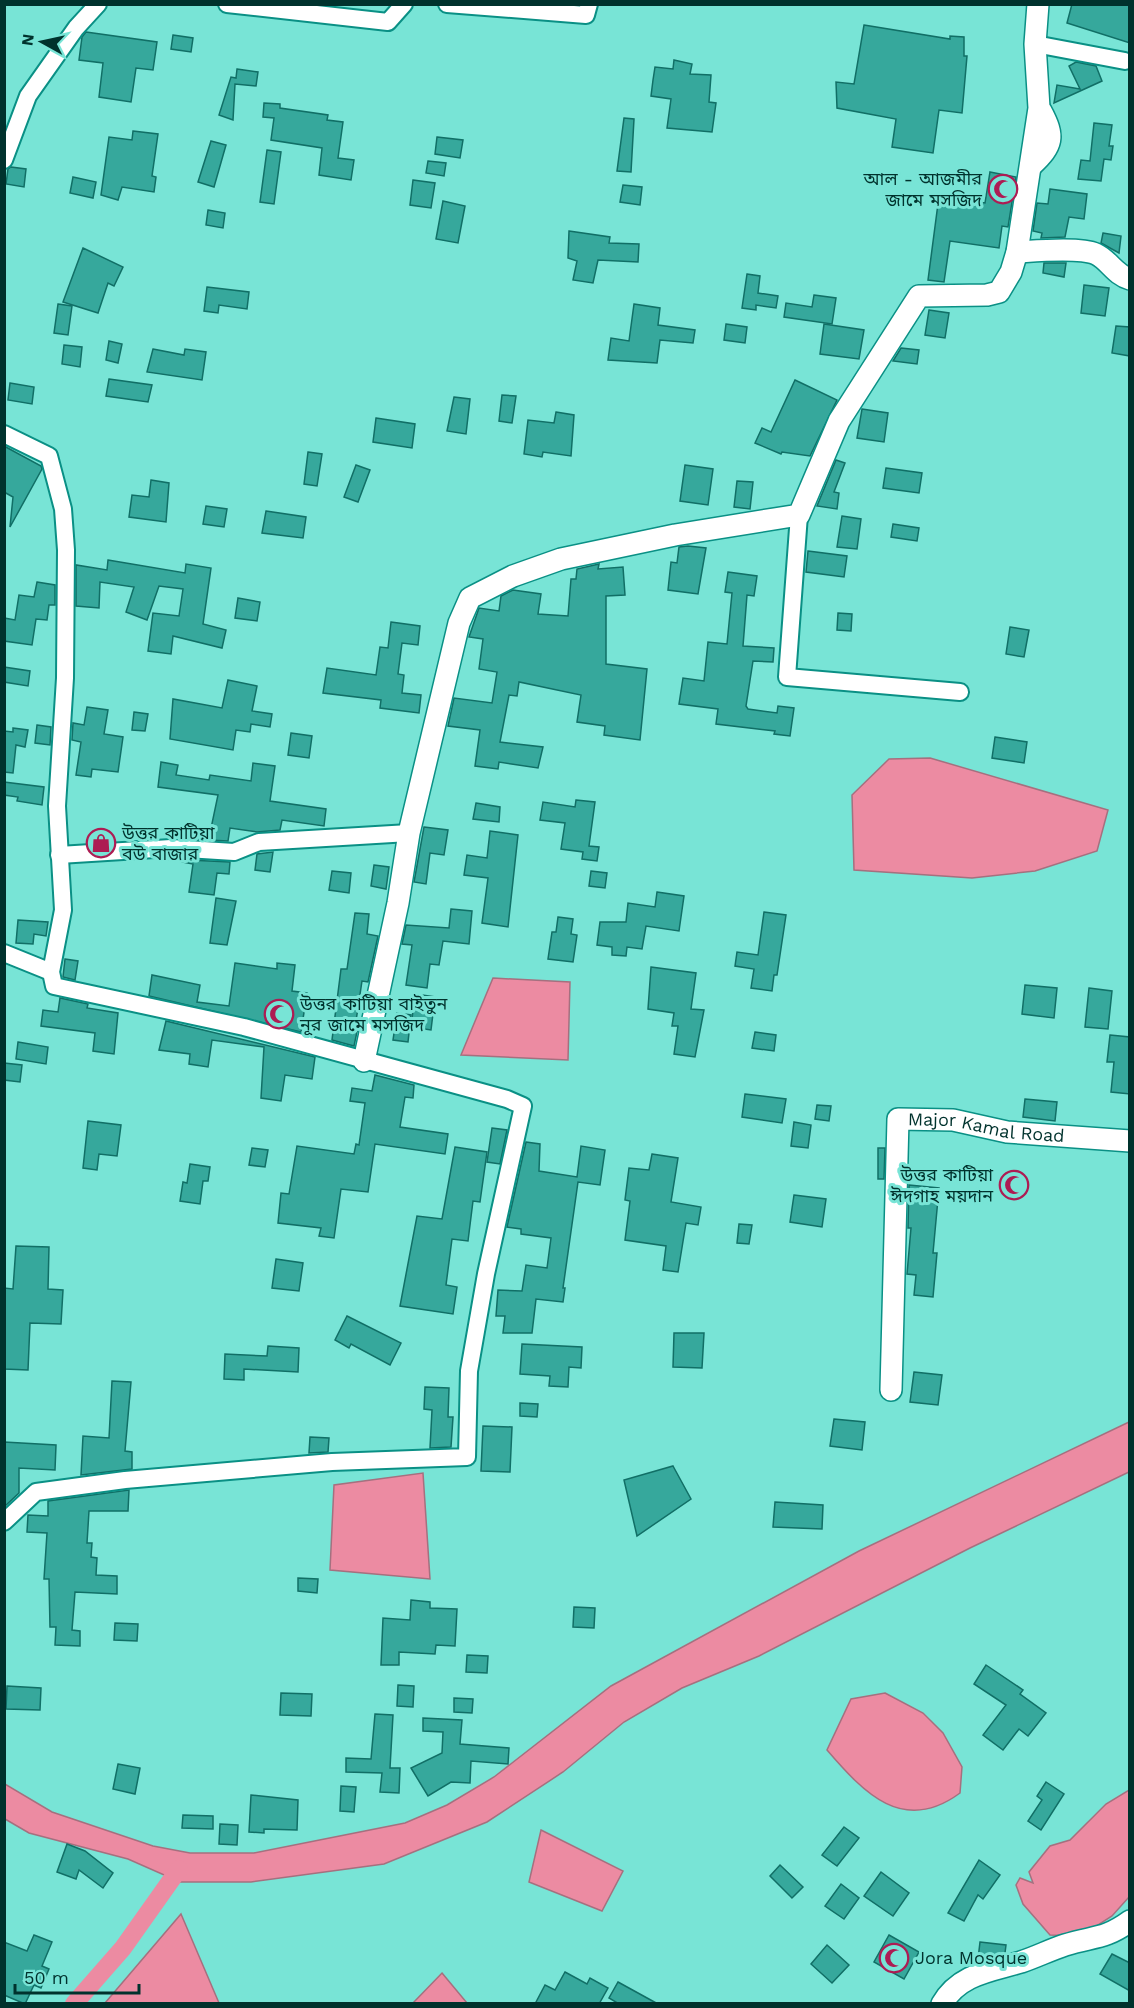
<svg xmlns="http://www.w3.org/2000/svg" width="1134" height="2008" font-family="'Work Sans','Noto Sans Bengali',sans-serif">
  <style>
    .water { fill: #ec8ba2; stroke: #a5707f; stroke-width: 1.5 }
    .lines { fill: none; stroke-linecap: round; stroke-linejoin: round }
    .canal { stroke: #ec8ba2; stroke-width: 18 }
    .building { fill: #36a89c; stroke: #116f66; stroke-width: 1.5 }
    .minor-casing { stroke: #0a9085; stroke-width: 20 }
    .tertiary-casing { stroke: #0a9085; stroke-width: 24 }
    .minor { stroke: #fff; stroke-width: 16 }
    .tertiary { stroke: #fff; stroke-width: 21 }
    .labels { text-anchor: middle; stroke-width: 6; stroke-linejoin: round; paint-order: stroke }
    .poi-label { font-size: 18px; fill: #00322d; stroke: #78e4d6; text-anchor: start }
    .street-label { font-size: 18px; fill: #00322d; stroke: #78e4d6 }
  </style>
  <rect width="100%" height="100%" fill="#78e4d6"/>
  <g class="water">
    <path d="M930 758 1108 810 1097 851 1035 871 972 878 854 870 852 795 889 759Z"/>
    <path d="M493 978 570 982 568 1060 461 1055Z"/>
    <path d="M1129 1422V1472L970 1548 759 1656 682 1688 624 1722 563 1772 487 1822 384 1864 251 1882H180L128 1859 29 1833 5 1819V1784L52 1812 153 1846 190 1853H254L405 1823 447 1805 494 1777 611 1686 859 1551Z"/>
    <path d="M423 1473 430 1579 330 1570 334 1485Z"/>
    <path d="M885 1693 923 1713 943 1733 962 1767 960 1793C903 1835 864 1793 827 1750L851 1699Z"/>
    <path d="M1129 1790V1897L1112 1916 1081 1936 1050 1935 1023 1904 1016 1885 1020 1878 1033 1883 1029 1872 1050 1846 1070 1840 1106 1804Z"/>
    <path d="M541 1830 623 1871 602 1911 529 1882Z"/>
    <path d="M181 1914 219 2003H105Z"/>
    <path d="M442 1973 467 2003H413Z"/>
  </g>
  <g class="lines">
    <path class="canal" d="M74 2004 123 1948 179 1869"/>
  </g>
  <g class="building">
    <path d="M1072 4H1130V43L1067 23Z"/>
    <path d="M864 25 950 39V36L964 37V56H967L962 113 939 110 933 153 892 147 896 119 837 108 836 82 854 84Z"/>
    <path d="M86 32 157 42 153 70 136 68 131 102 99 97 103 63 79 60 82 37Z"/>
    <path d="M173 35 193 38 191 52 171 49Z"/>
    <path d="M674 60 692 64 690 74 711 75 709 102 716 103 712 132 667 128 671 99 651 96 653 80 655 67 673 69Z"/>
    <path d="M1076 62 1096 66 1102 81 1054 103 1057 85 1080 89 1069 66Z"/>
    <path d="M237 69 258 72 256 86 235 84 233 120 219 115 231 77 236 78Z"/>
    <path d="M264 103 280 104V108L328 115 327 120 343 122 338 158 354 160 351 180 319 175 322 148 271 140 274 118 263 117Z"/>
    <path d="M624 118 634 119 631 172 617 171Z"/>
    <path d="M1094 123 1112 125 1109 146H1113L1111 160 1104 159 1101 181 1078 179 1081 160 1090 161Z"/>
    <path d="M133 131 158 134 152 176 156 177 154 192 122 187 118 200 101 195 109 137 132 140Z"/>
    <path d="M437 137 463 140 460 158 435 154Z"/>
    <path d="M211 141 226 145 214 187 198 182Z"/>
    <path d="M267 150 281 152 274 204 260 202Z"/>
    <path d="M428 161 446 163 444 176 426 173Z"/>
    <path d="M11 167 26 169 24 187 6 184 8 169Z"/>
    <path d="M990 172 1016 177 1008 227 1002 226 999 248 950 241 944 282 928 280 939 196 985 203Z"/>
    <path d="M73 177 96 182 93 198 70 193Z"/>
    <path d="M413 180 435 183 431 208 410 205Z"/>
    <path d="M623 185 642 187 640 205 620 202Z"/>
    <path d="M1050 189 1087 194 1084 219 1069 217 1065 237 1041 238 1042 233 1033 231 1037 203 1048 204Z"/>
    <path d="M443 201 465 206 458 243 436 239Z"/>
    <path d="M208 210 225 213 223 228 206 225Z"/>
    <path d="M569 231 610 237 609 243 639 244 638 262 598 260 593 283 573 280 577 261 568 258Z"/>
    <path d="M1103 233 1121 236 1119 253 1101 243Z"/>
    <path d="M83 248 123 267 114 286 108 283 98 313 63 302Z"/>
    <path d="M1044 263H1066L1064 277 1043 273Z"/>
    <path d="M747 274 760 276 758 293 778 296 776 308 756 305V310L742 308Z"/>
    <path d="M1084 285 1109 288 1105 316 1081 313Z"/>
    <path d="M207 287 249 292 247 309 219 305 218 313 204 311Z"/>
    <path d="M814 295 836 298 832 324 784 317 786 303 812 307Z"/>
    <path d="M58 304 72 306 68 335 54 333Z"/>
    <path d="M634 304 660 308 658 325 695 330 693 343 660 340 657 363 608 360 611 338 629 341Z"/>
    <path d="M929 310 949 313 945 338 925 335Z"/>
    <path d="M726 324 747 327 745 343 724 340Z"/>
    <path d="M824 324 864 330 859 359 820 354Z"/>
    <path d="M1116 326 1130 327V356L1112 353Z"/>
    <path d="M109 341 122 344 118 363 106 360Z"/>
    <path d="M64 345 82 347 80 367 62 364Z"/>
    <path d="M901 348 919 350 917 364 893 361Z"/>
    <path d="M153 349 184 355 185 349 206 352 202 380 147 372Z"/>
    <path d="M109 379 152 385 148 402 106 396Z"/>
    <path d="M795 380 837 400 810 456 782 452 781 454 755 443 762 428 771 432Z"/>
    <path d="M10 383 34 387 32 404 8 400Z"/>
    <path d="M502 395 516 396 512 423 499 421Z"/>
    <path d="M454 397 470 399 466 434 447 431Z"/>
    <path d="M862 409 888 413 884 442 857 438Z"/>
    <path d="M556 412 574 415 571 456 543 452 542 457 524 454 528 420 554 423Z"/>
    <path d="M376 418 415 424 412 448 373 442Z"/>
    <path d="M4 446 41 466 42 469 10 527 13 497 4 492Z"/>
    <path d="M308 452 322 454 317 486 304 484Z"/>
    <path d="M836 460 845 463 834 492 839 493 837 509 817 506Z"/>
    <path d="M356 465 370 470 358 502 344 497Z"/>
    <path d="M685 465 713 469 708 505 680 501Z"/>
    <path d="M886 468 922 473 919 493 883 488Z"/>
    <path d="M151 480 169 483 166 522 129 517 132 495 149 497Z"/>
    <path d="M737 481 753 482 750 509 734 507Z"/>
    <path d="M206 506 227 509 224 527 203 524Z"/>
    <path d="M266 511 306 517 303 538 262 533Z"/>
    <path d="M842 516 861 519 857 549 837 547Z"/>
    <path d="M893 524 919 528 917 541 891 537Z"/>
    <path d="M688 546 706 548 698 594 668 590 671 562 677 563 679 547Z"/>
    <path d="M808 551 847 556 844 577 806 572Z"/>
    <path d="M108 560 185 573 186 564 211 568 203 624 226 630 222 648 173 636 171 654 148 651 153 613 179 616 183 589 159 586 147 620 126 612 134 587 100 582 99 608 76 606V565L107 570Z"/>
    <path d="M599 564 598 569 623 567 625 595 606 596V664L647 669 640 740 604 735 605 726 577 722 581 695 519 682 517 696 509 695 500 742 543 747 538 768 499 762 498 769 475 766 480 730 448 726 454 698 492 703 497 672 479 669 483 639 469 637 479 608 499 611 501 596 513 590 541 594 538 614 568 616 571 579H576L577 569Z"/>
    <path d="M728 572 757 576 754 596 747 595 743 646 774 648 773 662 753 661 746 706 748 709 777 713 778 706 794 708 790 736 774 734 775 731 716 724 718 709 679 704 683 678 704 681 708 642 727 644 732 593 725 592Z"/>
    <path d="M37 582 55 585V605H49L47 620 36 619 32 645 4 641V618L15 620 19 595 34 597Z"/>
    <path d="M238 598 260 602 257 621 235 618Z"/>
    <path d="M838 613 852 614 851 631 837 630Z"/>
    <path d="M391 622 420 626 418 645 402 643 398 674 404 675 402 693 421 695 419 713 380 708 381 700 323 693 327 668 376 675 380 647 388 648Z"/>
    <path d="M1010 627 1029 630 1024 657 1006 654Z"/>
    <path d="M4 667 30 671 28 686 4 682Z"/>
    <path d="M228 680 257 686 252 711 272 714 270 727 251 724 250 732 236 730 233 750 170 739 173 699 222 708Z"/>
    <path d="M87 707 108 710 104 734 123 737 118 772 92 769 91 777 76 775 81 742 72 740 73 723 84 725Z"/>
    <path d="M134 712 148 714 145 731 132 730Z"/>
    <path d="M37 725 51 727 50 745 35 743Z"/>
    <path d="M13 728 28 730 25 747 16 745 13 773 4 772V731L13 732Z"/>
    <path d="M291 733 312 736 309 758 288 755Z"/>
    <path d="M995 737 1027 742 1024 763 992 758Z"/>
    <path d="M161 762 178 765 176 775 209 780 210 775 251 781 253 763 275 766 270 801 326 809 324 826 282 820 280 830 257 832 230 828 228 841 170 838 171 833 209 838 218 795 158 787Z"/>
    <path d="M4 782 44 787 42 805 17 801 18 797 4 795Z"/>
    <path d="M576 800 595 802 589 846 599 847 597 861 582 859 583 852 561 849 565 823 540 820 543 802 575 807Z"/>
    <path d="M476 803 500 807 499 822 473 819Z"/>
    <path d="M424 827 448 830 444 855 430 853 426 884 414 882Z"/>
    <path d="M490 831 518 835 508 927 482 923 488 878 464 875 467 855 487 858Z"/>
    <path d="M273 852 270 872 255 870 257 854Z"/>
    <path d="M167 859 230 862 229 874 217 873 214 895 189 892 193 864Z"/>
    <path d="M374 865 389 867 386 889 371 886Z"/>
    <path d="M332 871 351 873 349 893 329 890Z"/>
    <path d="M591 871 607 873 605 888 589 886Z"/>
    <path d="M657 892 684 896 679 931 646 926 642 949 627 947 626 956 612 955V947L597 945 600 922H626L628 903 655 907Z"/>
    <path d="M216 898 236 901 227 945 210 943Z"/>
    <path d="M451 909 472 911 469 944 443 941 439 965 430 964 427 988 406 985 412 945 402 944 406 925 449 928Z"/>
    <path d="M764 912 786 915 777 975H774L772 991 751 988 754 969 735 966 737 952 758 955Z"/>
    <path d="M355 913 369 914 367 934 378 936 368 982 362 981 356 1021 359 1022 354 1046 332 1040 341 969H347Z"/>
    <path d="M558 917 573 919 571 934 577 935 573 962 548 959 552 932H556Z"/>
    <path d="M18 920 48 922 46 936 34 934 33 944 16 943Z"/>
    <path d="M65 959 78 961 75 980 63 977Z"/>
    <path d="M235 963 277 969V963L295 965 292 991 307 993 301 1032 149 996 152 975 200 985 197 1002 229 1006Z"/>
    <path d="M651 967 696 973 691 1009 704 1010 695 1057 674 1054 678 1026H672L674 1013 648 1009Z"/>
    <path d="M1025 985 1057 988 1054 1018 1022 1014Z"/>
    <path d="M1089 988 1112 991 1108 1029 1085 1027Z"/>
    <path d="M415 994 435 997 431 1030 411 1027Z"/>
    <path d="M60 998 88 1004 87 1008 118 1013 114 1054 93 1051 95 1033 41 1026 43 1010 58 1012Z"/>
    <path d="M397 1013 411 1015 408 1042 393 1040Z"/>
    <path d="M166 1021 315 1057 312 1079 285 1075 281 1101 261 1098 264 1047 212 1040 208 1067 189 1064 190 1054 159 1050Z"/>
    <path d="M755 1032 776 1035 774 1051 752 1048Z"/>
    <path d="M1110 1035 1130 1037V1094L1111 1092 1114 1062H1107Z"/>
    <path d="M18 1042 48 1047 46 1064 16 1059Z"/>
    <path d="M4 1063 22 1065 20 1082 4 1080Z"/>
    <path d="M375 1075 414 1085 413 1098 405 1097 400 1127 448 1134 445 1154 375 1144 368 1192 341 1189 334 1238 319 1236 321 1228 278 1223 281 1193 289 1194 297 1146 354 1154 356 1144 359 1145 365 1103 350 1101 352 1088 372 1091Z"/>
    <path d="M745 1094 786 1099 782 1123 742 1117Z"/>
    <path d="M1025 1099 1057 1102 1055 1121 1023 1117Z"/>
    <path d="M817 1105 831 1106 829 1121 815 1119Z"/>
    <path d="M88 1121 121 1125 117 1156 99 1154 97 1170 83 1168Z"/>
    <path d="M794 1122 811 1125 808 1148 791 1146Z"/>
    <path d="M492 1128 507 1130 500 1164 487 1162Z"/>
    <path d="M526 1142 540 1144 539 1171 577 1177 581 1146 605 1150 600 1185 578 1182 563 1288H565L563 1302 536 1299 532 1333H503L505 1316H496L498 1290 522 1291 526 1265 547 1268 551 1238 521 1234V1229L507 1227Z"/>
    <path d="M455 1147 487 1152 480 1202 473 1201 468 1241 452 1239 446 1285 457 1287 453 1314 400 1306 417 1216 442 1219Z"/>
    <path d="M252 1148 268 1150 265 1167 249 1165Z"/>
    <path d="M878 1148H885L884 1179H878Z"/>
    <path d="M652 1154 678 1158 671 1202 701 1207 698 1225 686 1223 678 1272 663 1270 666 1246 625 1240 630 1201 625 1200 629 1168 649 1170Z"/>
    <path d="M190 1164 210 1167 208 1181H203L200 1204 180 1201 183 1182 187 1183Z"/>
    <path d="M909 1185 939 1188 933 1253H937L933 1297 914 1295 916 1275 907 1274 911 1228H908Z"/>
    <path d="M794 1195 826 1199 822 1227 790 1222Z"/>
    <path d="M739 1224 752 1225 749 1244 737 1243Z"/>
    <path d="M16 1246 49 1247 48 1289 63 1290 61 1324 30 1323 28 1370 4 1369V1288L13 1289Z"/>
    <path d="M276 1259 303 1263 299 1291 272 1288Z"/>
    <path d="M347 1316 401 1343 390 1365 351 1344 349 1348 335 1340Z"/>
    <path d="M674 1333H704L702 1368 673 1367Z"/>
    <path d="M522 1344 582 1347 581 1368 569 1367 568 1387 549 1386 550 1376 520 1374Z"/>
    <path d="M268 1346 299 1348 298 1372 244 1369V1380L224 1379 225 1354 267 1356Z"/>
    <path d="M914 1372 942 1375 938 1405 910 1402Z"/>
    <path d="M112 1381 131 1382 125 1451 132 1452V1469L81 1475 83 1436 109 1438Z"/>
    <path d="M425 1387 449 1388 448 1417H453L451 1447 430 1448 432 1410 424 1409Z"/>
    <path d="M520 1403 538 1404 537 1417 520 1416Z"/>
    <path d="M834 1419 865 1422 862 1450 830 1446Z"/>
    <path d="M483 1426 512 1427 510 1472 481 1471Z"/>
    <path d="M310 1437 329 1438 328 1452 309 1453Z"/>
    <path d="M4 1442 56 1445 55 1470 19 1468V1493L4 1507Z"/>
    <path d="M673 1466 691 1499 637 1536 624 1480Z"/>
    <path d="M129 1490 128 1511H89L87 1543H92L91 1557 97 1558 96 1575 117 1576V1594L75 1592 72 1630 80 1631V1646L55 1645 56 1627H50L49 1579H44L47 1533 27 1532 28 1515 48 1516V1501Z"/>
    <path d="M775 1502 823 1505 822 1529 773 1527Z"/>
    <path d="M298 1578 318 1579 317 1593 298 1591Z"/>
    <path d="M411 1600 430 1602V1608L457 1609 455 1646 436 1645 435 1654 399 1652V1665H381L383 1618 410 1620Z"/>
    <path d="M574 1607 595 1608 594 1628 573 1627Z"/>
    <path d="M115 1623 138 1624 137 1641 114 1640Z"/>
    <path d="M467 1655 488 1656 487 1673 466 1672Z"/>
    <path d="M986 1665 1023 1690 1020 1694 1046 1713 1028 1736 1019 1729 1003 1750 983 1735 1006 1705 974 1684Z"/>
    <path d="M398 1685 414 1686 413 1707 397 1706Z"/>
    <path d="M7 1686 41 1688 40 1710 6 1709Z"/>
    <path d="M281 1693 312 1694 311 1716 280 1715Z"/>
    <path d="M454 1698 473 1699 472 1713 454 1712Z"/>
    <path d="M375 1714 393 1715 390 1768H400L399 1793 380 1792 382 1773 346 1772V1758L371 1759Z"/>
    <path d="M423 1718 462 1720 460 1744 509 1748 508 1764 471 1761 470 1783 451 1782 428 1796 411 1768 442 1753 443 1732 423 1731Z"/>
    <path d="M118 1764 140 1768 135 1794 113 1789Z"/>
    <path d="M1046 1782 1064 1794 1041 1830 1028 1821 1042 1800 1037 1796Z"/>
    <path d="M341 1786 356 1787 354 1812 340 1811Z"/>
    <path d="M251 1795 298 1800 297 1830 264 1829V1833L249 1832Z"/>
    <path d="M183 1815 213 1816V1829L182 1828Z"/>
    <path d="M220 1824 238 1825 237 1845 219 1844Z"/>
    <path d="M844 1827 859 1838 837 1866 822 1855Z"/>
    <path d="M67 1844 85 1851 113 1873 103 1888 79 1870 76 1879 57 1872Z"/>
    <path d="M979 1860 1000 1875 983 1899 978 1895 964 1921 948 1913Z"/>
    <path d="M780 1865 803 1887 792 1898 770 1876Z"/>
    <path d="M881 1872 909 1893 893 1916 864 1896Z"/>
    <path d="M841 1884 859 1898 844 1919 825 1906Z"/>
    <path d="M34 1935 52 1942 42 1966 49 1969 41 1988 34 1985 25 2004 4 1995V1942L27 1951Z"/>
    <path d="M889 1935 919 1952 904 1979 874 1962Z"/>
    <path d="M980 1942 1006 1945 1005 1953 978 1959Z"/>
    <path d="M827 1945 849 1965 832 1983 811 1964Z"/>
    <path d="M1112 1954 1130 1963V1991L1100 1974Z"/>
    <path d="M565 1972 587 1984 590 1978 608 1988 599 2004H535L545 1985 555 1990Z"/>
    <path d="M618 1982 658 2004H619L609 1998Z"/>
  </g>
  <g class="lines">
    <g class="minor-casing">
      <g id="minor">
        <path d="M227 4 388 22 404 4"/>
        <path d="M447 4 586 15 589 4"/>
        <path d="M1035 44 1125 61"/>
        <path d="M4 160 28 96 76 28 98 4"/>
        <path d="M4 434 49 456 63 509 66 550 65 678 57 806 63 910 51 972 54 986 244 1027 507 1099 523 1106 486 1274 469 1371 467 1457 332 1462 125 1480 36 1492 4 1522"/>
        <path d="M799 515 787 677 960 692"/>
        <path d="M59 855 171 848 234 852 259 842 409 833"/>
        <path d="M4 953 51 972"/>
      </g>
    </g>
    <g class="tertiary-casing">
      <g id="tertiary">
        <path d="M1032 165C1053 145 1055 137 1041 111"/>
        <path d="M1017 252C1036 251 1080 247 1096 254 1109 260 1115 275 1130 279"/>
        <path d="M364 1061 398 903 409 833 459 623 470 598 513 576 561 559 675 535 799 515 839 421 919 296 987 295 999 292 1011 272 1017 252 1039 108 1035 44 1038 4"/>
        <path id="s1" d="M891 1390 898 1119 953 1120 1007 1132 1130 1141"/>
        <path d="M942 2004C959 1974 991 1971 1021 1962 1036 1957 1050 1950 1065 1945 1093 1936 1104 1940 1130 1921"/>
      </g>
    </g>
    <use href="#minor" class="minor"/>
    <use href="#tertiary" class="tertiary"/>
  </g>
  <defs>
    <g id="mosque-ring" transform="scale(1.5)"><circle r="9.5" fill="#78e4d6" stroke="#ad1c53" stroke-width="1.5"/><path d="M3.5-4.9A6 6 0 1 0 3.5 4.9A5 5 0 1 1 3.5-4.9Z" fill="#ad1c53"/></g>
    <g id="shop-ring" transform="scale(1.5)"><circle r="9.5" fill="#78e4d6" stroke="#ad1c53" stroke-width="1.5"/><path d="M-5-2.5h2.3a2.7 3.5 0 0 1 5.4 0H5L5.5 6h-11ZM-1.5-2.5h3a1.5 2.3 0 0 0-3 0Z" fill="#ad1c53"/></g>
  </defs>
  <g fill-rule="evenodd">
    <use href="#mosque-ring" x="1003" y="189"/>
    <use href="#shop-ring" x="101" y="843"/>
    <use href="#mosque-ring" x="279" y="1014"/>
    <use href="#mosque-ring" x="1014" y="1185"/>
    <use href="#mosque-ring" x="894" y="1958"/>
  </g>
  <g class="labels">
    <g class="poi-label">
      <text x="982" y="185" text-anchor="end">আল - আজমীর<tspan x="982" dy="21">জামে মসজিদ</tspan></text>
      <text x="122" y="839">উত্তর কাটিয়া<tspan x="122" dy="21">বউ বাজার</tspan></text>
      <text x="300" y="1010">উত্তর কাটিয়া বাইতুন<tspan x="300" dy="21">নূর জামে মসজিদ</tspan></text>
      <text x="993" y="1181" text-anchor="end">উত্তর কাটিয়া<tspan x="993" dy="21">ঈদগাহ ময়দান</tspan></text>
      <text x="915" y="1964">Jora Mosque</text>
    </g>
    <g class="street-label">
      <text dy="6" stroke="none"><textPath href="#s1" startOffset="360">Major Kamal Road</textPath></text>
    </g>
  </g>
  <rect width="1134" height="2008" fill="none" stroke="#00322d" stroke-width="12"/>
  <g transform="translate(42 42) rotate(278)" stroke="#78e4d6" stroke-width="4.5" paint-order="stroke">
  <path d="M0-4.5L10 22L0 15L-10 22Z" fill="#00322d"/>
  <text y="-9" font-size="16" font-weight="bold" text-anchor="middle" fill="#00322d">N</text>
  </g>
  <path d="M15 1984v9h124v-9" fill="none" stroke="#00322d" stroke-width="3"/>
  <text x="24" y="1984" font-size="18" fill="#00322d" stroke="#78e4d6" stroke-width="4.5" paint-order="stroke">50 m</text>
</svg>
